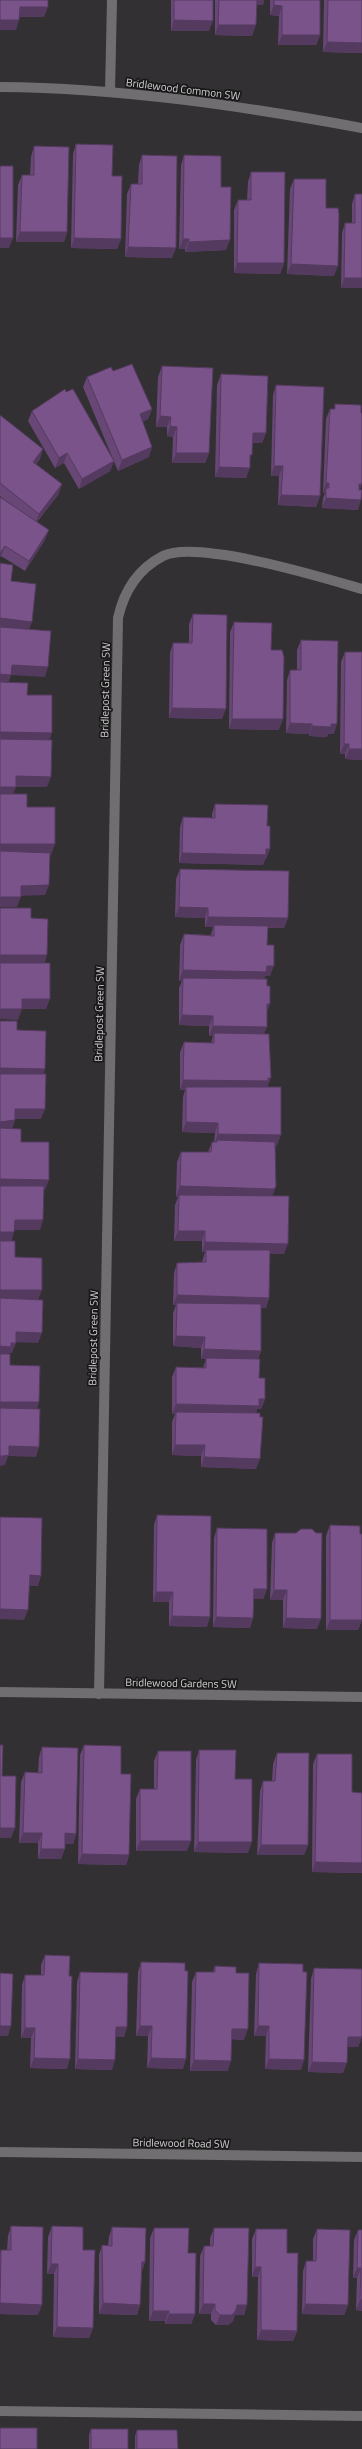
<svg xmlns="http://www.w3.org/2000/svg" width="362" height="2449" font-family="'Titillium Web',sans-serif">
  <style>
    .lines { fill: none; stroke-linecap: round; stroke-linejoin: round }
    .service { stroke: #706e70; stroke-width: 10 }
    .minor { stroke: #706e70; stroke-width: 10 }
    .tertiary { stroke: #706e70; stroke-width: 10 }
    .wall { fill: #684776 }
    .shaded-wall { fill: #553a60 }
    .building { fill: #795389; stroke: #553a60 }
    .labels { text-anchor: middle; stroke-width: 3.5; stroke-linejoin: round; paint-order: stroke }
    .street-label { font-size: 11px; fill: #d2d0d2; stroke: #191819 }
  </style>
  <rect width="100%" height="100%" fill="#323032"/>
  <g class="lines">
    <path class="service" d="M0 2411 362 2416"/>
    <g class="minor">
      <path d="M0 87C121 88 243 106 362 128"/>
      <path d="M110 92 112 0"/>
      <path d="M0 1692 362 1697"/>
      <path d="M99 1694 118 618C124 591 138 569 163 556 197 539 324 578 362 589"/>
    </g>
    <path class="tertiary" d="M0 2152 362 2157"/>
  </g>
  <g class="wall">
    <path d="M171 0H213L209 31H171Z"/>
    <path d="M215 0H264L263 5H257L252 36 215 35Z"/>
    <path d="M270 0H320V35L316 45H278L279 16 270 15Z"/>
    <path d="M324 0H362V53L323 52Z"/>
    <path d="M76 144 112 176 121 239 117 249 71 248 73 154Z"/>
    <path d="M34 146 67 232 64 242H16L18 185 22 175H30L31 157Z"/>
    <path d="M142 155 172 258 125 257 127 194 131 184H138L139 165Z"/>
    <path d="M184 155 221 187 226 250 185 252V249H179L181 165Z"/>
    <path d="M251 172 284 263 280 274 234 273V210L238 200H247L248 182Z"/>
    <path d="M294 179 326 208 334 276 287 274 290 189Z"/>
    <path d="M355 194 362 288H341L342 233 345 223H352V204Z"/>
    <path d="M162 366 209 453 205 463H172L173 437 167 436V427H156L158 377Z"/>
    <path d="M113 371 152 409 148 419 142 422 149 457 118 471 83 387 87 377Z"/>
    <path d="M221 374 266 433 262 443H253L250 460 246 478 215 477 217 385Z"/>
    <path d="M276 385 320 496 316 507 278 505 279 476H271L273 395Z"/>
    <path d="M335 404 360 490 358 510 322 508 323 498 325 493H323L326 419 330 409H334Z"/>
    <path d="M32 411 114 461 110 471 79 489 64 463 55 468 28 421Z"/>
    <path d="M0 415 40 459 36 464 62 484 58 495 37 522 45 540 25 571 1 556 0 557V497L5 500 0 496Z"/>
    <path d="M193 614 222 719 169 718 170 653 173 643H189V624Z"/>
    <path d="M234 622 271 650 279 730 229 729 230 632Z"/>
    <path d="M301 640 334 734H328L327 737 309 736V734L286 733 287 680 290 670H297V650Z"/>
    <path d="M345 652 362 760 345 759V754H340L341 662Z"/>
    <path d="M215 804 267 826 270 849 266 859H265L263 865 179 863 180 827 183 817 212 818V814Z"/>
    <path d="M180 869 288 918 284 928H268L267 945 270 976H265L264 979 267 1012 264 1034 268 1087 277 1146 275 1145 272 1196 284 1254 270 1253 269 1298 266 1308H261V1351L258 1359 259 1378 265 1399 261 1409H257L256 1413V1469L201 1467V1456L172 1455V1422L175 1414H172V1377L176 1367 203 1368 206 1359H201V1348L173 1346V1313L176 1305H173L174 1273 177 1263 202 1262 205 1252H202V1241H174L175 1205 178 1197H176L177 1162 181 1152H208L212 1142H214L215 1133 182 1132 183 1097 185 1090H180V1052L184 1042 211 1043 213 1036H209V1026L179 1025V988L182 981H179L180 945 184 934 211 935 213 927H205V918L175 917 176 879Z"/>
    <path d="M157 1515 207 1627 169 1626V1602H153L154 1525Z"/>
    <path d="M330 1525 360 1534 362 1620 358 1630H326V1536Z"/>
    <path d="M217 1528 267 1589 263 1599H254L253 1618 250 1628 213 1627 214 1538Z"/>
    <path d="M275 1533 317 1629 283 1628V1600H270L272 1543Z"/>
    <path d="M84 1745 121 1774 129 1855 126 1865 78 1864 80 1755Z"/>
    <path d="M42 1747 76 1834 73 1844H65L61 1859H38V1843H19L21 1782 25 1772 38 1773 39 1757Z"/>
    <path d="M199 1750 235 1779 248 1853 194 1852 196 1760Z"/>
    <path d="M158 1751 187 1851H136V1799L140 1789H154V1761Z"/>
    <path d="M277 1753 308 1845 304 1855H257L260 1791 263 1781H272L273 1764Z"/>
    <path d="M317 1754 352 1792 362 1793V1873L312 1872 313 1764Z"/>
    <path d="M45 1955 67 2069 30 2068 31 2038H21L22 1985 25 1975H41V1965Z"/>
    <path d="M141 1962 183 2069 147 2068 148 2036H136L138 1972Z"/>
    <path d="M259 1963 301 2070 265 2069 266 2036H254L256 1974Z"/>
    <path d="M215 1966 236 1973 244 2040 232 2039 228 2071H190L192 1982 196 1972H213Z"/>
    <path d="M314 1968 362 2037 358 2047H347L343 2073 308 2072 311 1979Z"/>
    <path d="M80 1972 127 2027 124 2037H116L112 2070 75 2069 77 1982Z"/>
    <path d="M11 2226 38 2315 0 2314V2254L1 2250H7L8 2236Z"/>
    <path d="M52 2226 83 2250 93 2328 89 2338 53 2337 54 2274H47L48 2237Z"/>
    <path d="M112 2227 145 2262 142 2271 140 2305 137 2315 99 2314V2255L102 2245H108L109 2237Z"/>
    <path d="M154 2228 188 2253 195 2314 191 2324H165V2321H149L150 2238Z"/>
    <path d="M214 2228 247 2305 244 2315H235L233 2321 228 2325H216L211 2320V2314H199L200 2256 204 2246H210V2238Z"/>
    <path d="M256 2229 287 2253 297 2331 293 2341 257 2340 258 2277H252V2239Z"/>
    <path d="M317 2229 348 2305 344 2315 302 2314 303 2271 306 2261H313V2239Z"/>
    <path d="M358 2230H362V2311L356 2310 357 2278H353L354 2240Z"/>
    <path d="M91 2429 128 2449H89V2435Z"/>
    <path d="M137 2430 178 2449H135V2436Z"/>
  </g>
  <g class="shaded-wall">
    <path d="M255 0H264L263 5H253Z"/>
    <path d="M274 5 282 6 279 16 270 15Z"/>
    <path d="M20 7H48L44 17H16Z"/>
    <path d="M0 20H19L16 30H0Z"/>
    <path d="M174 20 213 21 209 31H171Z"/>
    <path d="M218 25H256L252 36 215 35Z"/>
    <path d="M282 35H320L316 45H278Z"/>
    <path d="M327 42 362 43V53L323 52Z"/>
    <path d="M20 232H67L64 242H16Z"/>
    <path d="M0 238H13L9 248H0Z"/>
    <path d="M74 238 121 239 117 249 71 248Z"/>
    <path d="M183 239H189L185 249H179Z"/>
    <path d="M230 240 226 250 185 252 189 242Z"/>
    <path d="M128 247 176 248 172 258 125 257Z"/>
    <path d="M237 263H284L280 274 234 273Z"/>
    <path d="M291 264 338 266 334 276 287 274Z"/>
    <path d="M344 278H362V288H341Z"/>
    <path d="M152 409 148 419 136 424 140 414Z"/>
    <path d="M160 416 171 417 167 427H156Z"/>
    <path d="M170 426 177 427 173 437 167 436Z"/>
    <path d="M253 433H266L262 443H249Z"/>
    <path d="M152 447 149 457 118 471 122 460Z"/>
    <path d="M43 449 40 459 30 472 33 462Z"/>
    <path d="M67 453 64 463 55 468 59 458Z"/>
    <path d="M176 453H209L205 463H172Z"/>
    <path d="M114 461 110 471 79 489 82 479Z"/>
    <path d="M274 466H283L279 476H271Z"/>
    <path d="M219 467 250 468 246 478 215 477Z"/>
    <path d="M326 483H329L326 491V488L325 493H323Z"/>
    <path d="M62 484 58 495 35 524 39 514Z"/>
    <path d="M359 484H362L358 495Z"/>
    <path d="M281 495 320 496 316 507 278 505Z"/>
    <path d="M326 498 361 500 358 510 322 508Z"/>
    <path d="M49 530 45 540 25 571 29 561Z"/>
    <path d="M5 546 1 556 0 557V553Z"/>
    <path d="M0 618 32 622 28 632 0 628Z"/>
    <path d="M12 665 48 667 45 677 11 675 8 685 0 684V674Z"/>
    <path d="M172 708 226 709 222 719 169 718Z"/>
    <path d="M232 719H283L279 730 229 729Z"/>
    <path d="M290 723 312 724 309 734 286 733Z"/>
    <path d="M331 724H337L334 734H328L327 737 309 736 312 726Z"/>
    <path d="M0 732 52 733 48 744 0 742Z"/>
    <path d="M344 744H349L345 754H340Z"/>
    <path d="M349 749H362V760L345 759Z"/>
    <path d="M16 776 51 777 47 787H12Z"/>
    <path d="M0 787H16L12 797H0Z"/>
    <path d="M0 844H55L51 855 0 854Z"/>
    <path d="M270 849 266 859H265L263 865 179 863 182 853Z"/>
    <path d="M49 885 45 895 17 896 21 886Z"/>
    <path d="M0 897H21L17 907H0Z"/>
    <path d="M179 907 208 908 205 918 175 917Z"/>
    <path d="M208 917 288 918 284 928 214 927V925L213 927H205Z"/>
    <path d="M0 955H47L44 965H0Z"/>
    <path d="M267 966H274L270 976H265L263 983 183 978 182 981H179L183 970Z"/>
    <path d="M22 999H50L46 1009H18Z"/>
    <path d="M267 1004H270L266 1015Z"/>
    <path d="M0 1009H22L18 1020 0 1019Z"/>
    <path d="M182 1015 213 1016 209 1026 179 1025Z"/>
    <path d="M213 1026 267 1027 263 1037 214 1033 213 1036H209Z"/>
    <path d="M0 1068 45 1069 42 1079 0 1078Z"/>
    <path d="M271 1078 267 1088 186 1087 185 1090H180L183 1080Z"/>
    <path d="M15 1109H45L41 1119H12Z"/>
    <path d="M15 1120 12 1130 0 1132V1122Z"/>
    <path d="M186 1122 218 1123 215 1133 182 1132Z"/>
    <path d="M218 1134 281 1135 277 1146 216 1144 217 1140 216 1144H214Z"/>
    <path d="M0 1179 49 1180 45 1190 0 1189Z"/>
    <path d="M180 1186 276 1187 272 1197 179 1195 178 1197H176Z"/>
    <path d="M15 1220H43L40 1230H11Z"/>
    <path d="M178 1231H205L202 1241H174Z"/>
    <path d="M0 1232H14L11 1243 0 1242Z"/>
    <path d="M205 1242 288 1244 284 1254 206 1252V1250L205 1252H202Z"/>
    <path d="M0 1290H42L38 1300H0Z"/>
    <path d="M177 1295 269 1298 266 1308 177 1305V1303L176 1305H173Z"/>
    <path d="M16 1332 42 1333 38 1343 12 1342Z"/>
    <path d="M176 1336 205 1337 201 1348 173 1346Z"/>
    <path d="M11 1343H16L12 1353H9L8 1357H0V1346Z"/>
    <path d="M204 1349 261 1351 257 1361 206 1358V1359H201Z"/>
    <path d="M259 1399H265L261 1409H257L255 1416 176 1412 175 1414H172L176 1404Z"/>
    <path d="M0 1402H39L36 1413 0 1412Z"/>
    <path d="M175 1445H205L201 1456 172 1455Z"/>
    <path d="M9 1446 39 1447 36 1457 8 1456 5 1465 0 1466V1456Z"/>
    <path d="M204 1457 260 1459 256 1469 201 1467Z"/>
    <path d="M30 1575 41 1576 38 1586H26Z"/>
    <path d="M254 1589H267L263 1599H250Z"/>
    <path d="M274 1590H287L283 1600H270Z"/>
    <path d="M156 1592H173L169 1602H153Z"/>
    <path d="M0 1609 28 1610 24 1620 0 1619Z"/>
    <path d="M172 1616 210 1617 207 1627 169 1626Z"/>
    <path d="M216 1617 253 1618 250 1628 213 1627Z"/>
    <path d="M286 1618 321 1619 317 1629 283 1628Z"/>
    <path d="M330 1620H362L358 1630H326Z"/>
    <path d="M0 1828H15L11 1838H0Z"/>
    <path d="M23 1833H42L38 1843H19Z"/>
    <path d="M65 1833 76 1834 73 1844H62Z"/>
    <path d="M140 1841H191L187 1851H136Z"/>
    <path d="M198 1842H252L248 1853 194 1852Z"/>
    <path d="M261 1845H308L304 1855H257Z"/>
    <path d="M41 1849H65L61 1859H38Z"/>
    <path d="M82 1854 129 1855 126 1865 78 1864Z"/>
    <path d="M315 1862 362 1863V1873L312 1872Z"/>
    <path d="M0 2026H11L8 2036H0Z"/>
    <path d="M140 2026H152L148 2036H136Z"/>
    <path d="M258 2026H269L266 2036H254Z"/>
    <path d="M116 2027H127L124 2037H112Z"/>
    <path d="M25 2028H35L31 2038H21Z"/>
    <path d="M232 2029H248L244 2040 229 2039Z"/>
    <path d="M348 2037H362L358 2047H344Z"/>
    <path d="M34 2058 70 2059 67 2069 30 2068Z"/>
    <path d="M151 2058 186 2059 183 2069 147 2068Z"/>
    <path d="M78 2059 115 2060 112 2070 75 2069Z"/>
    <path d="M269 2059 304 2060 301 2070 265 2069Z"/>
    <path d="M194 2060 231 2061 228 2071H190Z"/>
    <path d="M312 2062 347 2063 343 2073 308 2072Z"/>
    <path d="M142 2262H145L141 2272Z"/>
    <path d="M51 2264H58L54 2274H47Z"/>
    <path d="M255 2267H261L258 2277H252Z"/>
    <path d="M357 2268H361L357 2278H353Z"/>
    <path d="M360 2300H362V2311L356 2310Z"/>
    <path d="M0 2303 42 2305 38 2315 0 2314Z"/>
    <path d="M103 2303 140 2305 137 2315 99 2314Z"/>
    <path d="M203 2304H215L211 2314H199Z"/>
    <path d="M305 2304 348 2305 344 2315 302 2314Z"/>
    <path d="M237 2305H247L244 2315H235L233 2321 228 2325H216L220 2315Z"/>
    <path d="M153 2311H169L165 2321H149Z"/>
    <path d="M169 2314H195L191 2324H165Z"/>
    <path d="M57 2327 93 2328 89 2338 53 2337Z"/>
    <path d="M261 2330 297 2331 293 2341 257 2340Z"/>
  </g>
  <g class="building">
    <path d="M0 0H48V7H20L19 20H0Z"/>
    <path d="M174 0H213V21L174 20Z"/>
    <path d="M219 0H257L256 25H218Z"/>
    <path d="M274 0H320V35H282V6L274 5Z"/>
    <path d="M328 0H362V43L327 42Z"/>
    <path d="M76 144 113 145 112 176H122L121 239 74 238Z"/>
    <path d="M34 146 69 147 67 232H20L22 175H34Z"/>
    <path d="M142 155 177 156 176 248 128 247 131 184H142Z"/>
    <path d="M184 155 221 156V187H231L230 240 189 242V239H183Z"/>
    <rect x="0" y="166" width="13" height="72"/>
    <path d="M251 172H285L284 263H237L238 200H251Z"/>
    <path d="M294 179H326V208H338L339 214 338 266 291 264Z"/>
    <path d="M355 194H362V278H344L345 223H355Z"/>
    <path d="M132 364 152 409 140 414 152 447 122 460 87 377 111 367 113 371Z"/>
    <path d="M162 366 213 368 209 453H176L177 427 170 426 171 417 160 416Z"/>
    <path d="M221 374 268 376 266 433H253L252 455H250V468L219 467Z"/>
    <path d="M276 385 324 387 320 496 281 495 283 466H274Z"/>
    <path d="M65 389 66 392 73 389 114 461 82 479 67 453 59 458 32 411Z"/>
    <path d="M335 404 361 405V413H362V484H359V490H362L361 500 326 498V488H329V483H326L330 409H335Z"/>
    <path d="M0 415 43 449 33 462 62 484 39 514 0 483Z"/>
    <path d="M0 497 49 530 29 561 5 546 0 553Z"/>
    <path d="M0 563 13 565 11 581 36 584 32 622 0 618Z"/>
    <path d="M193 614 227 615 226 709 172 708 173 643H192Z"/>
    <path d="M234 622 272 623 271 650H282L284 657 283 719H232Z"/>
    <path d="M0 627 51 631 48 667 12 665 11 675 0 674Z"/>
    <path d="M301 640 338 641 337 724H331V727L312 726V724L290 723V670H301Z"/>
    <path d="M345 652H362V749H349V744H344Z"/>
    <path d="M0 682 28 683 27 695H52V733L0 732Z"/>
    <path d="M0 739 52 740 51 777 16 776V787H0Z"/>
    <path d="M0 794H27V807H55V844H0Z"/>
    <path d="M215 804 268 805 267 826H270V849H266V855L182 853 183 817 215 818Z"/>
    <path d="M0 851 50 853 49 885 21 886V897H0Z"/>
    <path d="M180 869 289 871 288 918 208 917V908L179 907Z"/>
    <path d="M0 908H31V918L48 919 47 955H0Z"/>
    <path d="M214 925 268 926 267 945H274V966H267L266 972 183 970 184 934 214 936Z"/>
    <path d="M0 963H50V999H22V1009H0Z"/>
    <path d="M183 978 267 979V986H270V1004H267V1027L213 1026V1016L182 1015Z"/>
    <path d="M0 1021H17V1030L46 1031 45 1069 0 1068Z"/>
    <path d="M214 1033 269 1034 271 1078H268V1081L183 1080 184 1042 214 1043Z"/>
    <path d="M0 1074H46L45 1109H15V1120L0 1122Z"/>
    <path d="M186 1087H281V1135L218 1134V1123L186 1122Z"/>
    <path d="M0 1128 21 1129V1142H49V1180L0 1179Z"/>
    <path d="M217 1140 275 1142 276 1187 273 1189 180 1186 181 1152H211L212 1142H217Z"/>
    <path d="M0 1186H44L43 1220H15L14 1232H0Z"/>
    <path d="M179 1195 289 1196 288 1244 205 1242V1231H178Z"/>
    <path d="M0 1241H15V1257L42 1258V1290H0Z"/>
    <path d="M206 1250H270L269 1298 177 1295V1263L206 1262Z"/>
    <path d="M0 1298 43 1300 42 1333 16 1332V1343H11V1347L0 1346Z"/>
    <path d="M177 1303 261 1304V1351L204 1349 205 1337 176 1336Z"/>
    <path d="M0 1354H10V1365L40 1366 39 1402H0Z"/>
    <path d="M206 1358 260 1359 259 1378H265V1399H259V1406L176 1404V1367L206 1368Z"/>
    <path d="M0 1408 40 1409 39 1447 9 1446V1455L3 1456H0Z"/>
    <path d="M176 1412 260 1413V1417H263L260 1459 204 1457 205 1445H175Z"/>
    <path d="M157 1515 211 1516 210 1617 172 1616 173 1592H156Z"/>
    <path d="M0 1517 42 1518 41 1576 30 1575 28 1610 0 1609Z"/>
    <path d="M330 1525 360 1526V1534H362V1620H330Z"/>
    <path d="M217 1528 267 1529V1589H254L253 1618 216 1617Z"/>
    <path d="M301 1529H312L316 1533H322L321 1619 286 1618 287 1590H274L275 1533H296Z"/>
    <path d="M0 1745H3L2 1776H16L15 1828H0Z"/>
    <path d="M84 1745 121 1746V1774H131L129 1855 82 1854Z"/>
    <path d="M42 1747 78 1748 76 1834 65 1833V1849H41L42 1833H23L25 1772 42 1773Z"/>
    <path d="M199 1750H236L235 1779H252V1842H198Z"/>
    <path d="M158 1751H191V1841H140V1789H157Z"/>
    <path d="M277 1753H309L308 1845H261L263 1781H275Z"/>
    <path d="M317 1754H352V1792L362 1793V1863L315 1862Z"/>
    <path d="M45 1955 70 1956 69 1976H72L70 2059 34 2058 35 2028H25V1975H44Z"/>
    <path d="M141 1962 185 1963V1971H188L186 2059 151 2058 152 2026H140Z"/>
    <path d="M259 1963 303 1964V1972H307L304 2060 269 2059V2026H258Z"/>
    <path d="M215 1966 236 1967V1973H249L248 2029H232L231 2061 194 2060 196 1972H215Z"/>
    <path d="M314 1968 362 1969V2037H348L347 2063 312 2062Z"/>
    <path d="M80 1972 128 1973 127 2027H116L115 2060 78 2059Z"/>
    <path d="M0 1973 13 1974 11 2026H0Z"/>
    <path d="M11 2226 43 2227 42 2305 0 2303 1 2250H11Z"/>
    <path d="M52 2226 83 2227V2250H95L93 2328 57 2327 58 2264H51Z"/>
    <path d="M112 2227 146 2228 145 2262H142L140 2305 103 2303 102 2245 112 2246Z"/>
    <path d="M154 2228H189L188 2253H196L195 2314H169V2311H153Z"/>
    <path d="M214 2228H249L247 2305H237L236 2310 232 2315H220L215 2310V2304H203L204 2246H213Z"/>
    <path d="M256 2229H287V2253H298L297 2331 261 2330V2267H255Z"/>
    <path d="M317 2229 350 2230 348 2305 305 2304 306 2261H316Z"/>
    <path d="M358 2230H362V2300H360L361 2268H357Z"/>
    <rect x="0" y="2428" width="37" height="21"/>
    <rect x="91" y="2429" width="37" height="20"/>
    <path d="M137 2430H177L178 2449H137Z"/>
  </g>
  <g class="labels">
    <g class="street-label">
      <text transform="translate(183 89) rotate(7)" y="4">Bridlewood Common SW</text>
      <text transform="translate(105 690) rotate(-89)" y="4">Bridlepost Green SW</text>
      <text transform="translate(99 1014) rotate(-89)" y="4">Bridlepost Green SW</text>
      <text transform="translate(93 1338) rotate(-89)" y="4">Bridlepost Green SW</text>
      <text transform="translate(181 1683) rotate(1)" y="4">Bridlewood Gardens SW</text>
      <text transform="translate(181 2143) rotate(1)" y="4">Bridlewood Road SW</text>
    </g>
  </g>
</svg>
